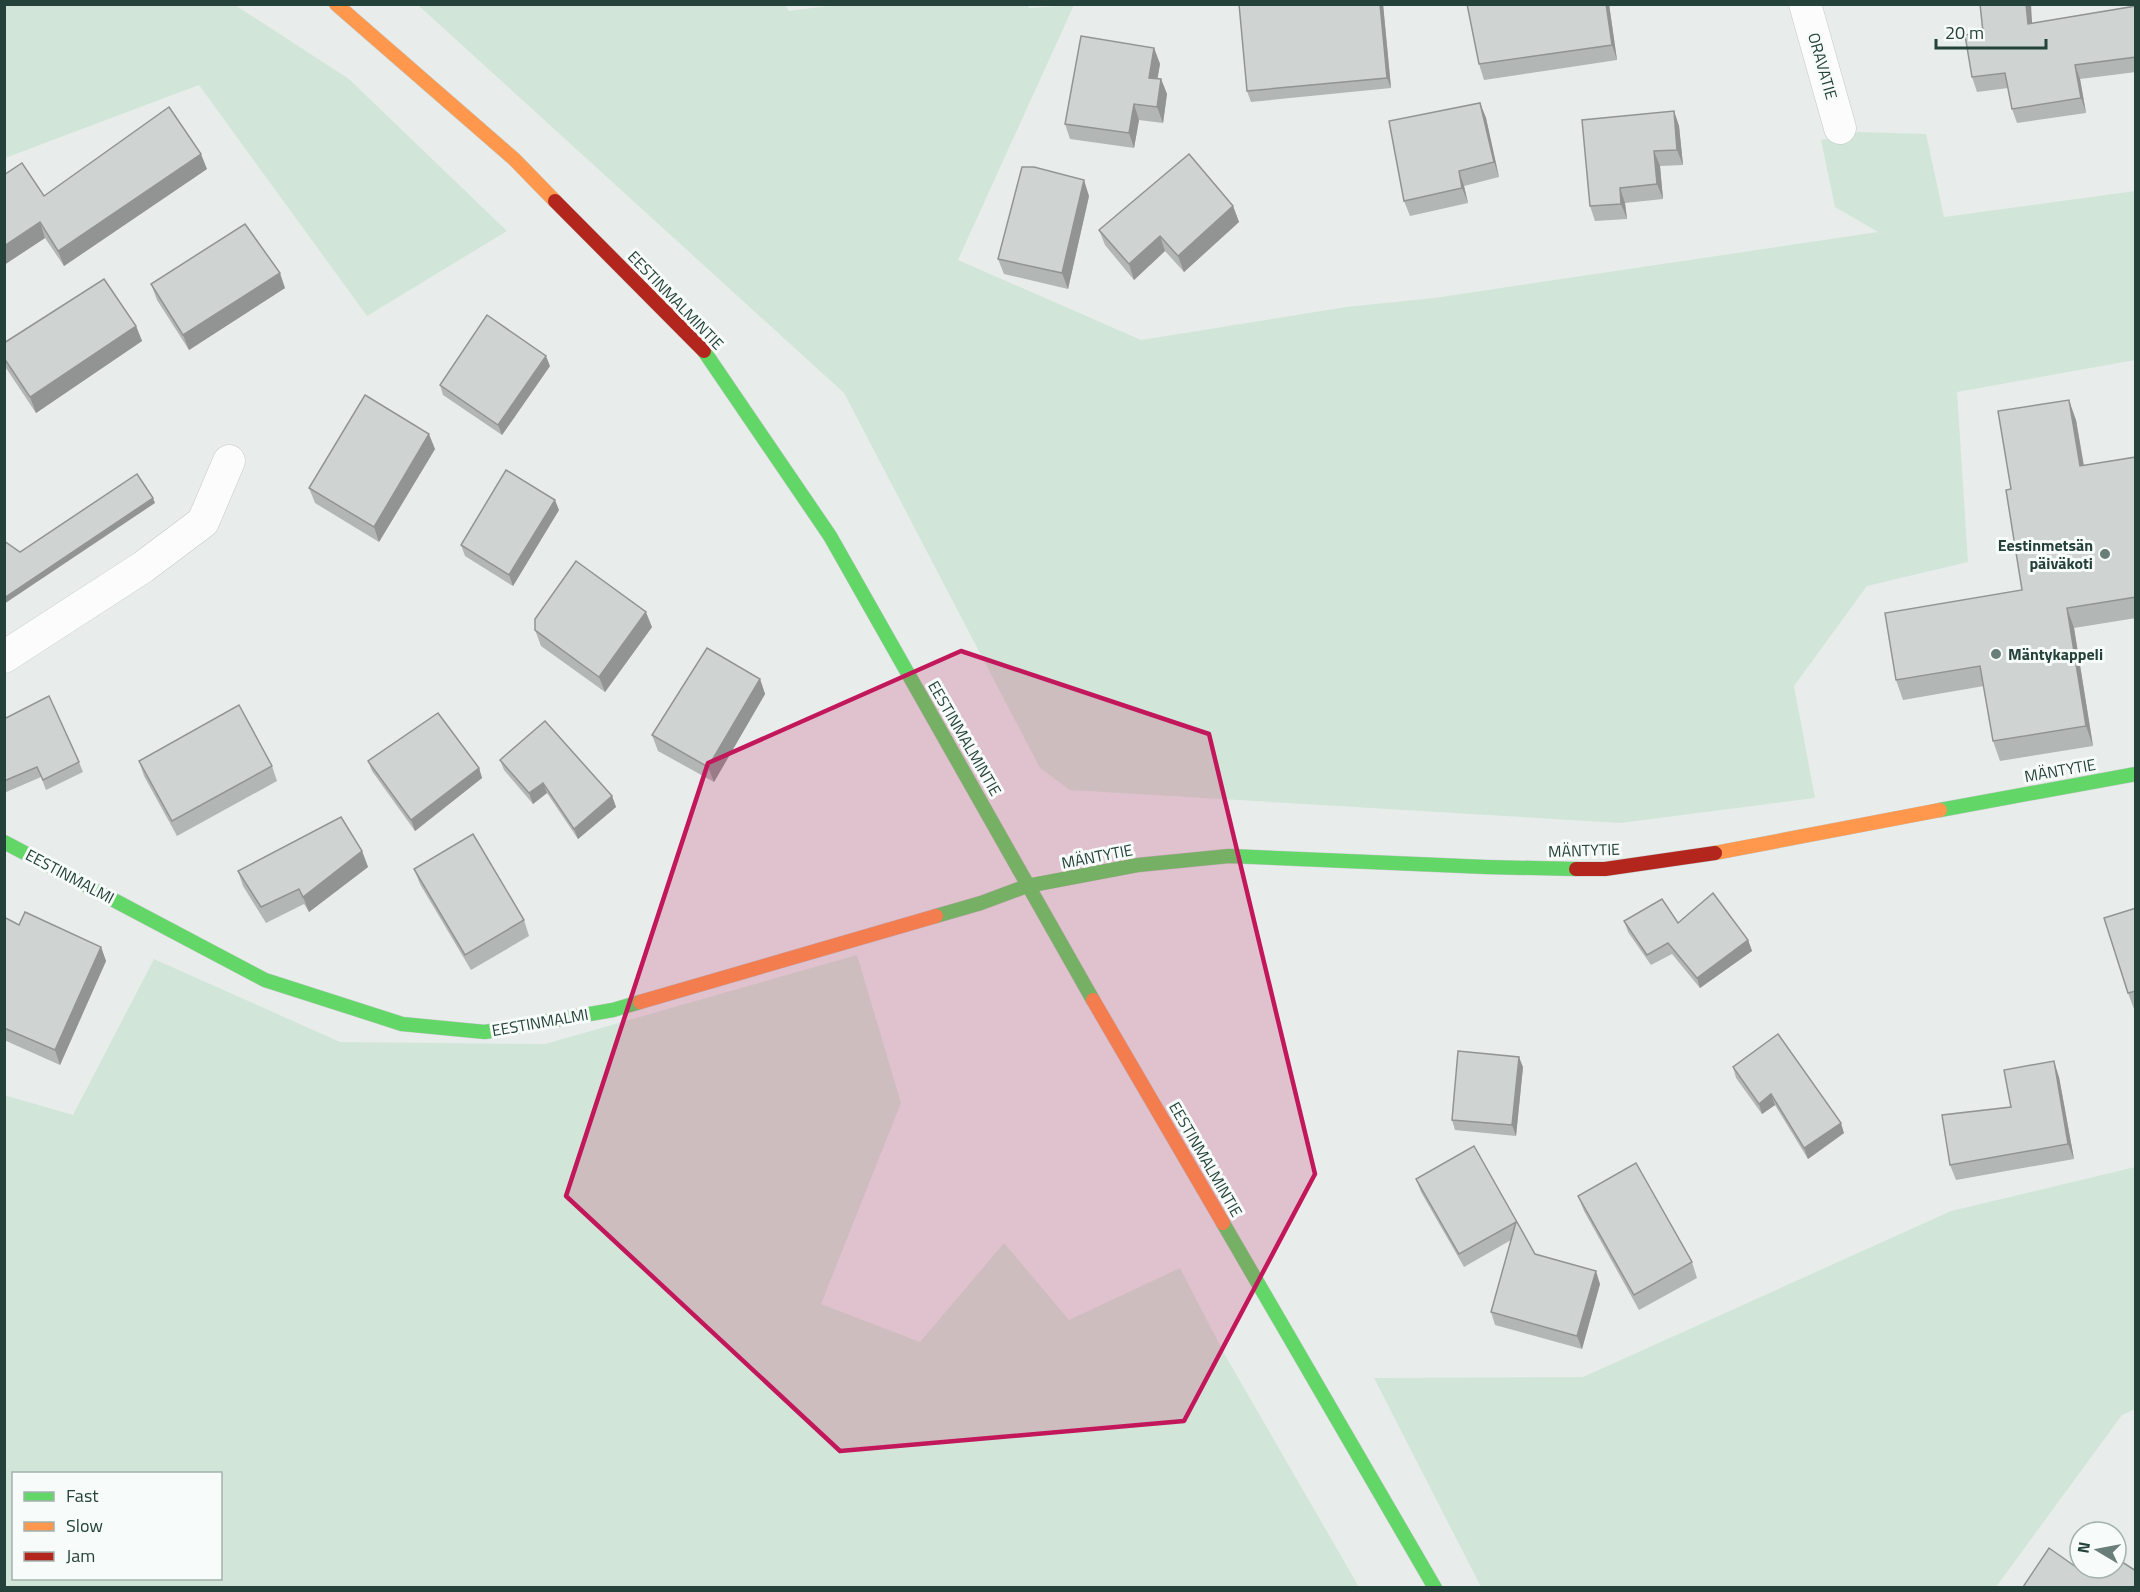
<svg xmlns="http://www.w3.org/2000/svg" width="2140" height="1592" font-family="'Titillium Web',sans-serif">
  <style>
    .green { fill: #d1e6d8; fill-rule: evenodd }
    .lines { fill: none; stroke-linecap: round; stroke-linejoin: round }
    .street-casing { stroke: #c5cac8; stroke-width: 33 }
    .fast-casing { stroke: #c3cbc8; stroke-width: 15 }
    .slow-casing { stroke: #c3cbc8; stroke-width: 15 }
    .jam-casing { stroke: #c3cbc8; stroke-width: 15 }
    .street { stroke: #fcfcfc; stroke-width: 32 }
    .fast { stroke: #63d668; stroke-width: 14 }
    .slow { stroke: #ff974d; stroke-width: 14 }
    .jam { stroke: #b3261e; stroke-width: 14 }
    .wall { fill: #b2b6b5 }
    .shaded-wall { fill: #919493 }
    .building { fill: #cfd4d2; stroke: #919493; stroke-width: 1.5 }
    .marked { fill: #c2185b; fill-opacity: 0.2; stroke: #c2185b; stroke-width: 4.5; stroke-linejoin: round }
    .poi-dot { fill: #697e78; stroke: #f7fbf9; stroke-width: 2 }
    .labels { text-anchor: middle; stroke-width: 6; stroke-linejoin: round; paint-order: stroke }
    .street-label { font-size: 16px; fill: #24423a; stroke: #f7fbf9 }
    .poi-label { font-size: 16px; font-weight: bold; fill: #24423a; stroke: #f7fbf9; text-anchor: end }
  </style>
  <rect width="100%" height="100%" fill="#e8edeb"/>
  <g class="green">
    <path d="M5 4 235 5 349 79 507 231 367 316 199 85 5 158Z"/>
    <path d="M784 4 789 11 843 4H1028L1029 8 1074 5 958 260 1141 340 1346 307 1434 298 1878 232 1835 207 1821 140 1859 132 1926 134 1944 217 2135 191V360L1957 392 1968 562 1867 586 1794 686 1815 798 1620 823 1070 790 1040 768 844 393 418 5Z"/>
    <path d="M857 955 901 1103 821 1304 920 1342 1004 1243 1069 1320 1180 1268 1225 1355 1359 1587H5L4 1095 73 1115 154 959 340 1042 545 1044ZM14 1474H220V1578H14Z"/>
    <path d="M2135 1167V1409L2122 1415 1996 1587H1481L1374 1378 1583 1377 1951 1211Z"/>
  </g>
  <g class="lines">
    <g class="street-casing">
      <g id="street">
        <path d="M1805 4 1840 128"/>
        <path d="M4 657 143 567 203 522 229 461"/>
      </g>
    </g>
    <g class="fast-casing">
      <g id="fast">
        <path d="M704 351 830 536 1093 1000"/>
        <path d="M1940 810 2136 774"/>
        <path d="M4 842 265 980 402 1024 485 1032 613 1010 640 1002"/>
        <path d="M936 916 981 903 1027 886 1138 865 1229 856 1486 867 1576 869"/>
        <path d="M1223 1223 1435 1588"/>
      </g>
    </g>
    <g class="slow-casing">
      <g id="slow">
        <path d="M336 4 514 159 555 201"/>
        <path d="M1715 853 1940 810"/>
        <path d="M1093 1000 1223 1223"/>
        <path d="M640 1002 936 916"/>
      </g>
    </g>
    <g class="jam-casing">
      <g id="jam">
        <path d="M555 201 704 351"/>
        <path d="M1576 869H1605L1715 853"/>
      </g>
    </g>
    <use href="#street" class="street"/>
    <use href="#fast" class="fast"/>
    <use href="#slow" class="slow"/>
    <use href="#jam" class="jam"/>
  </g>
  <g class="wall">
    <path d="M1383 4 1391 88 1251 102 1247 91Z"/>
    <path d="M1609 4 1617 60 1484 80 1479 64Z"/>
    <path d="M2136 6V72L2080 79 2086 113 2017 123 2012 109 2008 88 1977 92 1972 77 2032 23Z"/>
    <path d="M1154 48 1160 64 1157 79H1161L1167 94 1163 123 1139 120 1134 148 1070 139 1065 124Z"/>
    <path d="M1480 103 1486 118 1499 177 1464 186 1468 203 1410 216 1404 201Z"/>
    <path d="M1674 111 1679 126 1683 165 1660 166 1663 199 1625 203 1627 219 1595 221 1590 206Z"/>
    <path d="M207 169 64 266 45 238 4 265V175L44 196Z"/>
    <path d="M1089 196 1068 289 1004 274 998 259Z"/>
    <path d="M1233 206 1239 222 1184 272 1165 251 1134 280 1105 245 1099 230Z"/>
    <path d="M151 284 285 288 189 350 157 300Z"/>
    <path d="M136 326 142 341 36 413 4 365V343Z"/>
    <path d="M550 366 502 435 443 395 440 385Z"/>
    <path d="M2076 420 2084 465 2136 457V618L2074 628 2093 746 2000 761 1993 741 1984 686 1903 700 1896 680 2022 590 2011 489Z"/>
    <path d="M435 449 379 542 315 503 309 488Z"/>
    <path d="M559 510 513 586 465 556 461 545Z"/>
    <path d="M652 627 605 692 541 646 535 630Z"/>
    <path d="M760 679 765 694 714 782 658 751 652 735Z"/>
    <path d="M4 719 79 762 83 772 46 790 41 777 4 793Z"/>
    <path d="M500 760 612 796 616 807 578 839 547 793 533 804 504 770Z"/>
    <path d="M139 761 272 766 277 781 177 836 144 776Z"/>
    <path d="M368 761 479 768 482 778 415 831 372 771Z"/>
    <path d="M362 851 368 867 309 912 304 904 266 923 243 886 238 871Z"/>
    <path d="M414 869 524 920 529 936 471 970 420 884Z"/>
    <path d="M2136 908V1008L2134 1009 2128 993Z"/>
    <path d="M4 917 19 925 101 947 106 961 60 1065 4 1040Z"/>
    <path d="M1624 921 1678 923 1748 940 1752 951 1700 988 1672 954 1651 965 1628 932Z"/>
    <path d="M1523 1067 1516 1136 1455 1130 1452 1120Z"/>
    <path d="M1733 1067 1844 1133 1808 1159 1775 1105 1762 1114 1736 1078Z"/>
    <path d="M2059 1077 2074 1159 1956 1180 1950 1165 2011 1107Z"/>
    <path d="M1474 1146 1535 1254 1600 1284 1582 1349 1495 1325 1491 1312 1511 1240 1464 1267 1421 1192 1416 1179Z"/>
    <path d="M1578 1196 1692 1262 1697 1278 1639 1310 1584 1211Z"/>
  </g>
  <g class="shaded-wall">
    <path d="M1380 4H1383L1391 88 1387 78Z"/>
    <path d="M1606 4H1609L1617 60 1612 45Z"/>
    <path d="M2026 4H2031L2033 39 2028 24Z"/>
    <path d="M1154 48 1160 64 1155 94 1149 78Z"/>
    <path d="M2075 65 2080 79 2086 113 2081 98Z"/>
    <path d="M1161 79 1167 94 1163 123 1157 107Z"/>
    <path d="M1480 103 1486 118 1499 177 1494 162Z"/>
    <path d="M1134 104 1139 120 1134 148 1129 133Z"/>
    <path d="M1674 111 1679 126 1683 165 1677 150Z"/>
    <path d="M1654 151 1660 166 1663 199 1657 184Z"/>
    <path d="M201 154 207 169 64 266 58 251Z"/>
    <path d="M1459 171 1464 186 1468 203 1462 188Z"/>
    <path d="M1084 180 1089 196 1068 289 1062 273Z"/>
    <path d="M1620 188 1625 203 1627 219 1621 204Z"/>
    <path d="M1233 206 1239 222 1184 272 1178 256Z"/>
    <path d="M40 222 45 238 4 265V246Z"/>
    <path d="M1160 236 1165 251 1134 280 1129 264Z"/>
    <path d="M280 273 285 288 189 350 183 335Z"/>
    <path d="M136 326 142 341 36 413 30 397Z"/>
    <path d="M546 356 550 366 502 435 498 425Z"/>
    <path d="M2069 400 2076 420 2087 486 2080 466Z"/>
    <path d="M429 434 435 449 379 542 374 527Z"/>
    <path d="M153 498 155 503 4 604V598Z"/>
    <path d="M555 500 559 510 513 586 509 575Z"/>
    <path d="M2067 608 2074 628 2093 746 2086 726Z"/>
    <path d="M646 612 652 627 605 692 599 677Z"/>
    <path d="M760 679 765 694 714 782 708 767Z"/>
    <path d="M479 768 482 778 415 831 411 820Z"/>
    <path d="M543 783 547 793 533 804 529 793Z"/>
    <path d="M612 796 616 807 578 839 574 829Z"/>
    <path d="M362 851 368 867 309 912 303 897Z"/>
    <path d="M1748 940 1752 951 1700 988 1697 978Z"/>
    <path d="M101 947 106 961 60 1065 55 1050Z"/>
    <path d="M1519 1057 1523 1067 1516 1136 1512 1125Z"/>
    <path d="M2054 1061 2059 1077 2074 1159 2068 1144Z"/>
    <path d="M1771 1094 1775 1105 1762 1114 1759 1104Z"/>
    <path d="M1841 1123 1844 1133 1808 1159 1804 1148Z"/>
    <path d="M1596 1271 1600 1284 1582 1349 1577 1336Z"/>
  </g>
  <g class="building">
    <path d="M1239 4H1380L1387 78 1247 91Z"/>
    <path d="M1467 4H1606L1612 45 1479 64Z"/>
    <path d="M1980 4H2026L2028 24 2136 6V57L2075 65 2081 98 2012 109 2005 73 1972 77 1965 35 1983 32Z"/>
    <path d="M1081 36 1154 48 1149 78 1161 79 1157 107 1134 104 1129 133 1065 124Z"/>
    <path d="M1480 103 1494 162 1459 171 1462 188 1404 201 1389 121Z"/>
    <path d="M169 107 201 154 58 251 40 222 4 246V175L22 163 44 196Z"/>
    <path d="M1674 111 1677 150 1654 151 1657 184 1620 188 1621 204 1590 206 1582 120Z"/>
    <path d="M1189 154 1233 206 1178 256 1160 236 1129 264 1099 230Z"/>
    <path d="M1022 167H1034L1084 180 1062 273 998 259Z"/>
    <path d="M245 224 280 273 183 335 151 284Z"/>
    <path d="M104 279 136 326 30 397 4 358V343Z"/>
    <path d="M487 315 546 356 498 425 440 385Z"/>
    <path d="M365 395 429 434 374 527 309 488Z"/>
    <path d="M2069 400 2080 466 2136 457V597L2067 608 2086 726 1993 741 1980 666 1896 680 1885 613 2022 590 2006 490 2011 489 1998 411Z"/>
    <path d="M506 470 555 500 509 575 461 545Z"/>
    <path d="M137 474 153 498 4 598V541L20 552Z"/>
    <path d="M576 561 646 612 599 677 535 630V619Z"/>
    <path d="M707 648 760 679 708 767 652 735Z"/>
    <path d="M49 696 79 762 43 780 37 767 4 781V719Z"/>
    <path d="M239 705 272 766 172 821 139 761Z"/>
    <path d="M438 713 479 768 411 820 368 761Z"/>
    <path d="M545 721 612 796 574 829 543 783 529 793 500 760Z"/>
    <path d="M341 817 362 851 303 897 299 889 261 907 238 871Z"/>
    <path d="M473 834 524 920 465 955 414 869Z"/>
    <path d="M1713 893 1748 940 1697 978 1668 943 1647 955 1624 921 1662 899 1678 923Z"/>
    <path d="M2136 908V991L2128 993 2104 918Z"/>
    <path d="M25 912 101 947 55 1050 4 1028V917L19 925Z"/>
    <path d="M1778 1034 1841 1123 1804 1148 1771 1094 1759 1104 1733 1067Z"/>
    <path d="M1458 1051 1519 1057 1512 1125 1452 1120Z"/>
    <path d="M2054 1061 2068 1144 1950 1165 1942 1115 2011 1107 2004 1070Z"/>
    <path d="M1474 1146 1535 1254 1596 1271 1577 1336 1491 1312 1516 1222 1459 1254 1416 1179Z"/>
    <path d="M1636 1163 1692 1262 1634 1295 1578 1196Z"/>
    <path d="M2049 1548 2076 1567 2080 1560V1568H2116V1558L2136 1571V1587H2023Z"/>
  </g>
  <path class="marked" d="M961 651 1209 734 1315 1174 1184 1421 840 1451 566 1196 708 763Z"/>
  <g class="poi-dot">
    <circle cx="2105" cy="554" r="6"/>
    <circle cx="1996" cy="654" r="6"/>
  </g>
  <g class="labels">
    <g class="street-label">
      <text transform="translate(1823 66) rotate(74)" y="6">ORAVATIE</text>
      <text transform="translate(676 300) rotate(46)" y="6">EESTINMALMINTIE</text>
      <text transform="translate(965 738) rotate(60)" y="6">EESTINMALMINTIE</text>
      <text transform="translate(2060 770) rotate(-10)" y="6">MÄNTYTIE</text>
      <text transform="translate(1584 850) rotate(-2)" y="6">MÄNTYTIE</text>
      <text transform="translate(1097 856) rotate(-11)" y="6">MÄNTYTIE</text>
      <text transform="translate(70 876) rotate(28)" y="6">EESTINMALMI</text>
      <text transform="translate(540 1022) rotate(-10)" y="6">EESTINMALMI</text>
      <text transform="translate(1206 1159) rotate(60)" y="6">EESTINMALMINTIE</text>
    </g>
    <g class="poi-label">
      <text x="2093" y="551">Eestinmetsän<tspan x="2093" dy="18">päiväkoti</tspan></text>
      <text x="2008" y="660" text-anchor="start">Mäntykappeli</text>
    </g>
  </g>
  <rect width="2140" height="1592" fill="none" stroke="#24423a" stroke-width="12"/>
  <rect x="12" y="1472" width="210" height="108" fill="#f7fbf9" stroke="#a3b1ad" stroke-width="1.5"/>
  <rect x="24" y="1492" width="30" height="9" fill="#63d668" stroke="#a3b1ad" stroke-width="1.5"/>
  <text x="66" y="1502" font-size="18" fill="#24423a">Fast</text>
  <rect x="24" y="1522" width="30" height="9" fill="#ff974d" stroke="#a3b1ad" stroke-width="1.5"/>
  <text x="66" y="1532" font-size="18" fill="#24423a">Slow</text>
  <rect x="24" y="1552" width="30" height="9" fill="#b3261e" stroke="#a3b1ad" stroke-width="1.5"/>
  <text x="66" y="1562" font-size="18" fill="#24423a">Jam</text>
  <g transform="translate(2098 1550) rotate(280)"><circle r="28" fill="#f7fbf9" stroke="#a3b1ad" stroke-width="1.5"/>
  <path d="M0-4.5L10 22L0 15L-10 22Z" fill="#697e78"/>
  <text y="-9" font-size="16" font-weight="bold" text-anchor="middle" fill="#24423a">N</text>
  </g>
  <path d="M1936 39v9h110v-9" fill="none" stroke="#24423a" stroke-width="3"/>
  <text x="1945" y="39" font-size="18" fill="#24423a" stroke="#f7fbf9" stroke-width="4.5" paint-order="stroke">20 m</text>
</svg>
